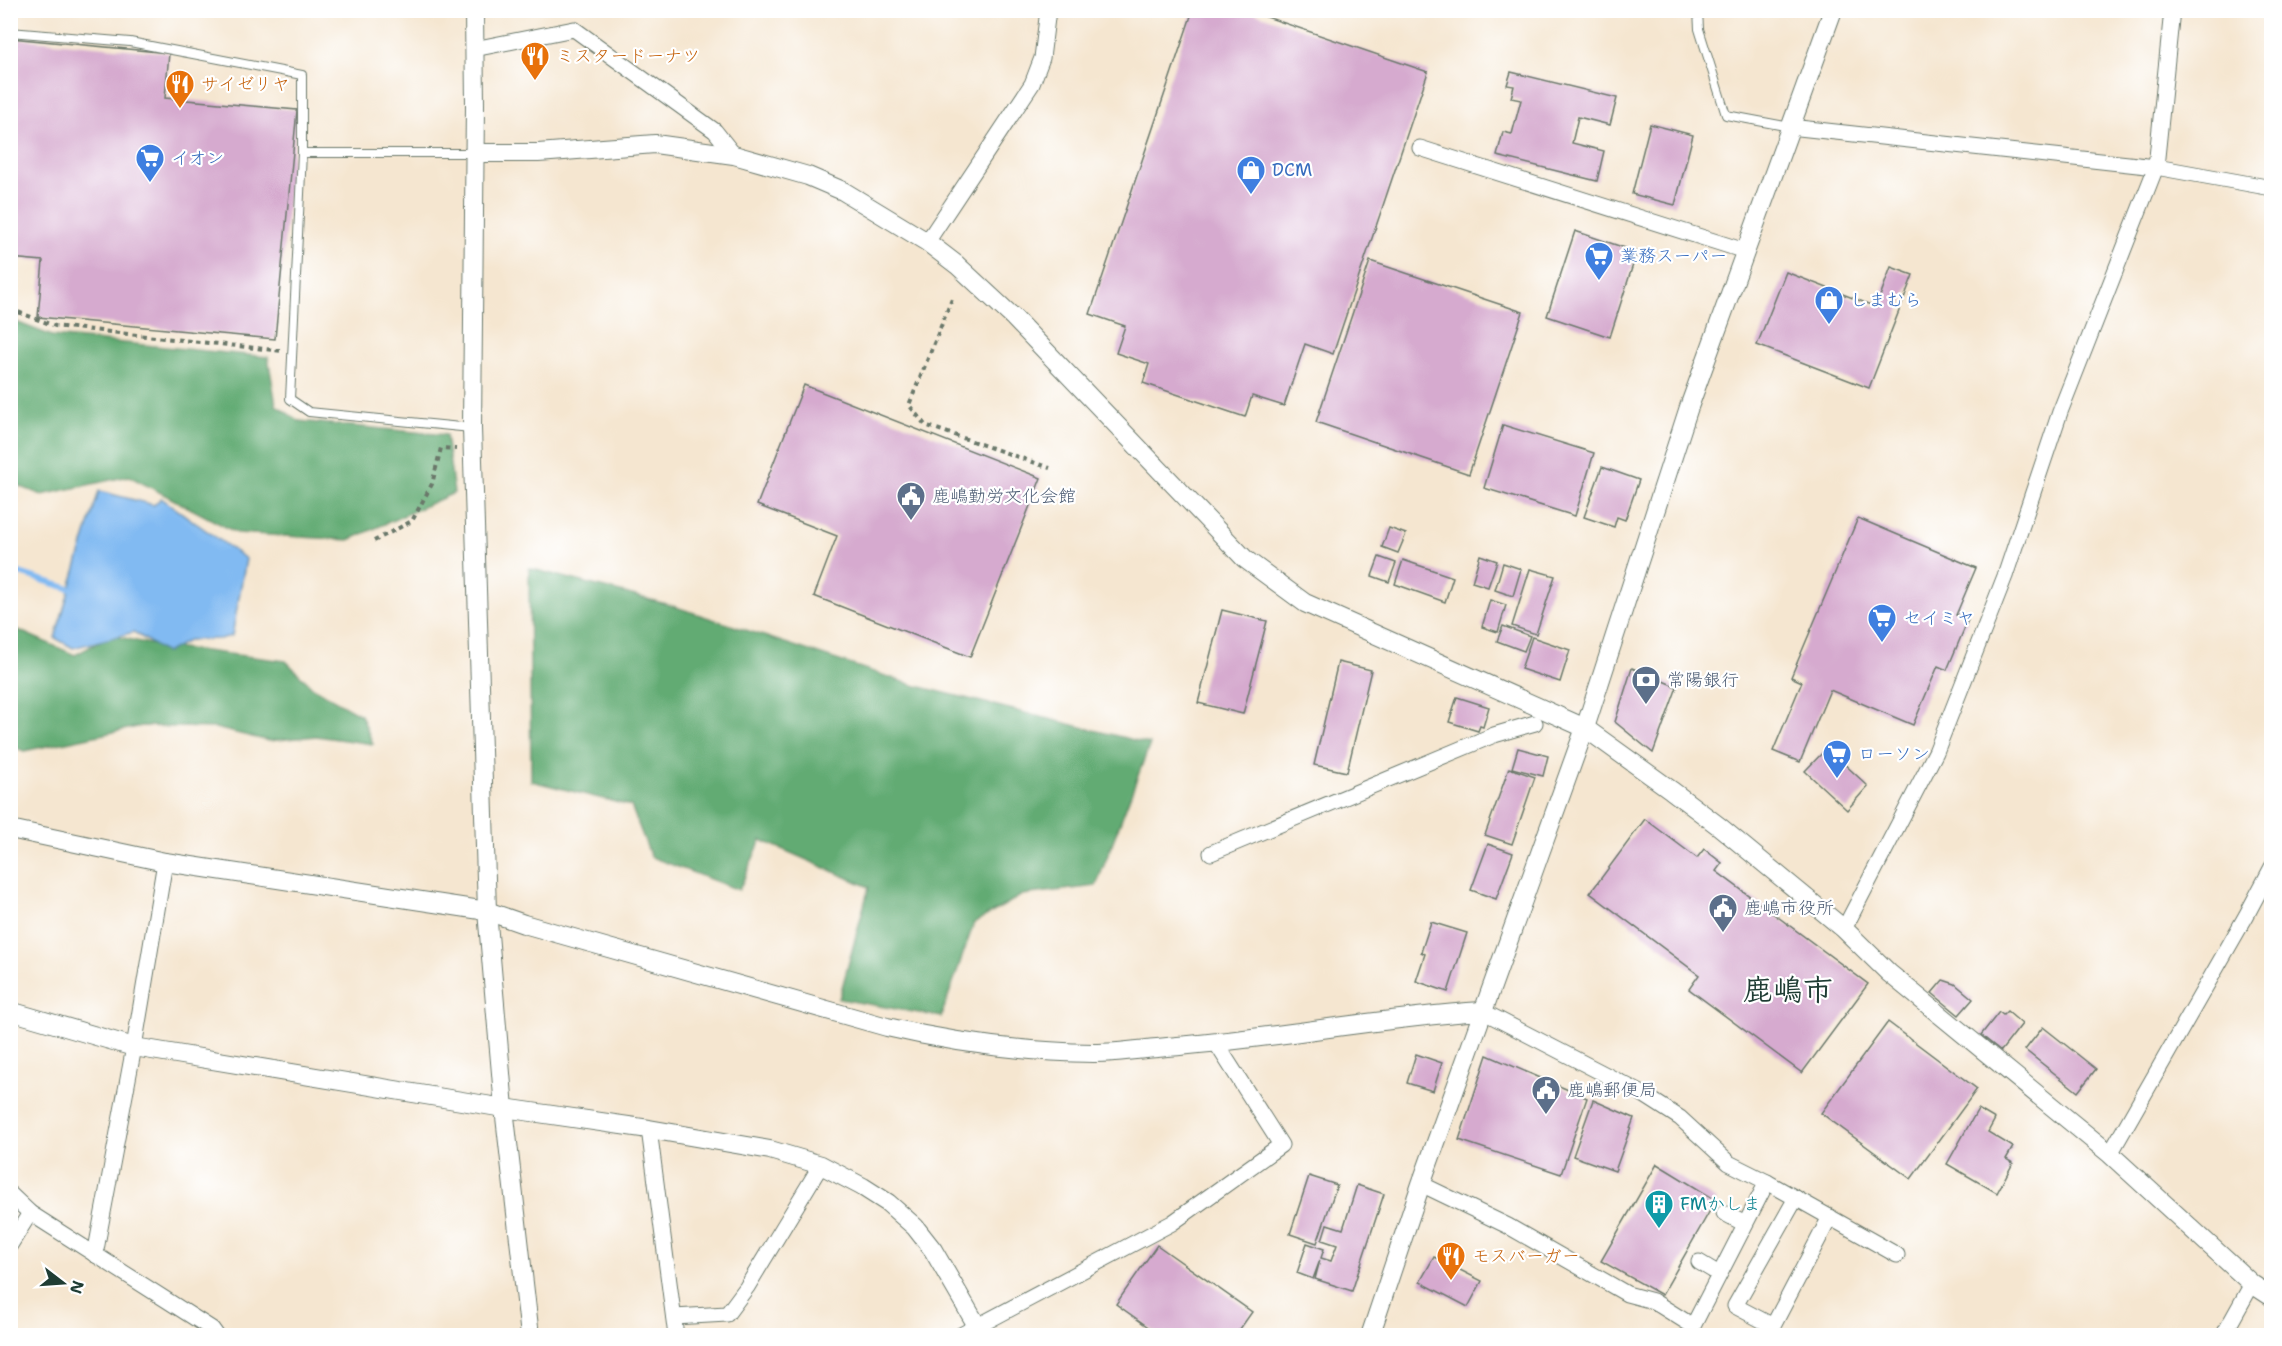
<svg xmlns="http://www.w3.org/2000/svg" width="2282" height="1346" font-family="'Shantell Sans','Klee One',sans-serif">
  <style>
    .forest { fill: #62ab73; stroke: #407454; stroke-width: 1.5 }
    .water { fill: #81baf2; stroke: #507c93; stroke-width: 1.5 }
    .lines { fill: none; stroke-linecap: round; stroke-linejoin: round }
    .stream { stroke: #81baf2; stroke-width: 6 }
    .building { fill: #d6aacf }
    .service-casing { stroke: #6a786b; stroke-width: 10 }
    .minor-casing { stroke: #6a786b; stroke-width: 17 }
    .tertiary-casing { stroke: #6a786b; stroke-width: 20 }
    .path { stroke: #6a786b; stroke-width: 4; stroke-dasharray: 4.5 4.5; stroke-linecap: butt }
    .service { stroke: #fff; stroke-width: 8 }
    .minor { stroke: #fff; stroke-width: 15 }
    .tertiary { stroke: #fff; stroke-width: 18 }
    .labels { text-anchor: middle; stroke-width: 4.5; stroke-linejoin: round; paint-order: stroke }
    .food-label { font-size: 18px; fill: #c56008; stroke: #fff; text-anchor: start }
    .shop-label { font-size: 18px; fill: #366cbe; stroke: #fff; text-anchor: start }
    .service-label { font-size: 18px; fill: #4e5e75; stroke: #fff; text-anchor: start }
    .culture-label { font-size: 18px; fill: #0d838f; stroke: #fff; text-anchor: start }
    .town-label { font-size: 30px; font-weight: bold; fill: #1f3d34; stroke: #fff }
  </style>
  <rect width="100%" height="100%" fill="#fff"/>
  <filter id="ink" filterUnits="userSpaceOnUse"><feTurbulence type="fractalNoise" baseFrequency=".0167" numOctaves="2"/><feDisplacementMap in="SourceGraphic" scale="12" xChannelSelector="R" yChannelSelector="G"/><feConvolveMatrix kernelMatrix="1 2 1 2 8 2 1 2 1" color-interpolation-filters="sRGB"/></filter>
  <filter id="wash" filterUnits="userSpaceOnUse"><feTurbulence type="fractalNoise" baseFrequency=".008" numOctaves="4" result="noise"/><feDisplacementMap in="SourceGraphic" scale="24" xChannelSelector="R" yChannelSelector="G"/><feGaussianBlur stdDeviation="1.35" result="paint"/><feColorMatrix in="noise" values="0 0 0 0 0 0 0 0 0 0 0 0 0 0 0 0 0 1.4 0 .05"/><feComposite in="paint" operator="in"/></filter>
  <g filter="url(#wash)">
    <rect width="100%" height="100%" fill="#f5e6d0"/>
    <g class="forest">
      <path d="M11 320 52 336 268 357 276 405 299 421 446 435 454 493 349 540 237 533 129 476 42 495 11 483Z"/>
      <path d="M529 568 670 605 913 685 1150 744 1096 886 1022 895 974 923 941 1017 839 999 869 887 761 840 739 890 651 857 631 806 531 781Z"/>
      <path d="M11 627 75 655 112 635 149 644 286 661 313 688 361 715 373 744 316 736 269 741 215 728 142 726 24 751 11 746Z"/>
    </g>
    <path class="water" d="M99 491 154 505 161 498 246 559 232 636 219 639 189 640 166 653 134 632 73 648 55 638Z"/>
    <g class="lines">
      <path class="stream" d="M10 570 77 591"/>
    </g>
    <g id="blocks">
      <g class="building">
        <path d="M1193 10H1246L1428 72 1333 354 1305 344 1284 406 1252 396 1245 417 1143 383 1149 364 1116 353 1125 326 1090 314Z"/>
        <path d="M10 38 169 53 165 98 297 110 275 339 38 317 43 261 10 258Z"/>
        <path d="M1511 72 1617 98 1610 125 1578 117 1572 143 1604 151 1597 181 1497 156 1503 132 1512 134 1521 100 1511 98 1514 86 1507 85Z"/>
        <path d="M1650 124 1693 135 1675 205 1632 194Z"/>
        <path d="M1575 231 1637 252 1610 337 1547 316Z"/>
        <path d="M1370 261 1523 312 1469 474 1316 422Z"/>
        <path d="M1891 267 1913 275 1869 388 1757 345 1786 272 1876 307Z"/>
        <path d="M804 385 1041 478 970 657 814 596 837 536 757 505Z"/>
        <path d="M1503 425 1594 453 1575 516 1484 488Z"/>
        <path d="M1602 467 1639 480 1625 520 1617 517 1614 527 1584 517Z"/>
        <path d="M1858 518 1976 568 1956 615 1968 620 1947 670 1938 666 1913 725 1830 690 1800 762 1773 751 1802 682 1791 677Z"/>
        <path d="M1389 528 1406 534 1398 553 1382 547Z"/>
        <path d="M1480 555 1497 561 1488 587 1472 582Z"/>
        <path d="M1379 557 1396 563 1389 582 1372 576Z"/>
        <path d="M1403 560 1453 577 1445 602 1395 584Z"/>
        <path d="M1503 563 1521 569 1513 596 1495 590Z"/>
        <path d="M1530 569 1555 576 1536 634 1512 626Z"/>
        <path d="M1490 600 1506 605 1498 632 1482 627Z"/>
        <path d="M1222 610 1267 621 1243 714 1198 703Z"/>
        <path d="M1503 626 1530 636 1524 651 1497 641Z"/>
        <path d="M1532 637 1570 650 1560 682 1521 669Z"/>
        <path d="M1338 662 1371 670 1347 772 1314 765Z"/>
        <path d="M1632 668 1677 687 1653 753 1615 722Z"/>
        <path d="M1457 697 1489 707 1483 727 1480 726 1478 731 1449 722Z"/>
        <path d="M1518 748 1548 756 1543 776 1512 768Z"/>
        <path d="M1827 748 1868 786 1847 810 1805 771Z"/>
        <path d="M1509 768 1535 777 1512 844 1485 835Z"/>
        <path d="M1645 819 1697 858 1704 849 1722 863 1716 871 1868 984 1802 1073 1689 989 1699 975 1590 893Z"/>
        <path d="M1488 844 1513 853 1496 899 1471 890Z"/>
        <path d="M1431 922 1467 933 1448 992 1416 981 1425 954 1421 952Z"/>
        <path d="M1943 980 1955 984 1973 999 1959 1015 1932 993Z"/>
        <path d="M2007 1011 2022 1024 2001 1051 1981 1035 1999 1012 2003 1015Z"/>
        <path d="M1888 1022 1977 1089 1911 1179 1821 1113Z"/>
        <path d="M2043 1027 2096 1069 2078 1092 2025 1050Z"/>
        <path d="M1416 1054 1442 1063 1433 1091 1407 1083Z"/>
        <path d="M1487 1055 1587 1098 1561 1174 1459 1140Z"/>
        <path d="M1593 1100 1634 1118 1615 1171 1573 1156Z"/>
        <path d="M1978 1109 1995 1119 1988 1132 2013 1147 2006 1159 2013 1163 1997 1193 1947 1164Z"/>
        <path d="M1657 1164 1716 1200 1662 1295 1601 1261Z"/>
        <path d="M1309 1176 1337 1185 1317 1243 1290 1234Z"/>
        <path d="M1357 1185 1384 1194 1352 1291 1315 1279 1320 1260 1313 1279 1297 1273 1307 1243 1324 1249 1321 1258 1331 1261 1337 1245 1322 1240 1327 1224 1343 1229Z"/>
        <path d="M1157 1245 1252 1312 1235 1336H1161L1116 1304Z"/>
        <path d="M1434 1257 1482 1281 1468 1307 1420 1282Z"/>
      </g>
    </g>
  </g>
  <g filter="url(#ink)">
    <use href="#blocks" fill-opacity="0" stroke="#6a786b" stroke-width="1.5"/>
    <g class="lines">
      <g class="service-casing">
        <g id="service">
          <path d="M1698 10 1699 29 1726 115 1790 127"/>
          <path d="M10 32 130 42 302 75V153"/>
          <path d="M471 428 309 412 290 399 302 153H473"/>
        </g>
      </g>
      <g class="minor-casing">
        <g id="minor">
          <path d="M474 49 574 29 715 131 734 155"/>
          <path d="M1790 127 2156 167 2272 188"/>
          <path d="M1420 148 1745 251"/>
          <path d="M927 242 1032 84 1042 58 1048 10"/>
          <path d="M1211 853 1494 735 1535 723"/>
          <path d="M1844 929 1936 752 2005 576 2060 412 2156 167 2172 10"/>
          <path d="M649 1129 676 1336"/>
          <path d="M2110 1154 2246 916 2272 867"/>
          <path d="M1767 1182 1897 1255"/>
          <path d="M1421 1184 1508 1226 1627 1294 1653 1301 1693 1326 1767 1182 1729 1163 1680 1118 1641 1093 1482 1011"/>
          <path d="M10 1194 30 1213 212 1329 217 1336"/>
          <path d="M1796 1198 1735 1306 1773 1326 1830 1217"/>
          <path d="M1724 1213 1745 1224"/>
          <path d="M10 1245 30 1213"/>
          <path d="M95 1255 134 1047 165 862"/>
          <path d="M1699 1262 1719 1274"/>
          <path d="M674 1317 727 1314 747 1287 821 1165"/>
          <path d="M959 1336 1172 1223 1281 1145 1216 1043"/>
          <path d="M2223 1336 2252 1284"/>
        </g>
      </g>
      <g class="tertiary-casing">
        <g id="tertiary">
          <path d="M474 10 475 105 472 428 487 911 504 1108 530 1336"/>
          <path d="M474 153H538L655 144 734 155 808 176 843 191 927 242 957 265 1014 318 1245 559 1305 603 1585 728 1671 790 1720 827 1844 929 1889 973 2110 1154 2252 1284 2272 1297"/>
          <path d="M10 829 165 862 487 911 524 924 887 1027C955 1043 1025 1052 1094 1053 1118 1053 1143 1049 1167 1047 1272 1039 1376 1018 1482 1011"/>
          <path d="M10 1011 134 1047 504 1108 649 1129 770 1150 821 1165 863 1187 888 1203 915 1227 933 1250 983 1336"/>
          <path d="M1370 1336 1421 1184 1585 728 1689 407 1833 10"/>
        </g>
      </g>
      <g class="path">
        <path d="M952 299 909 405 925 425 1050 468"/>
        <path d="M10 309 55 326 282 351"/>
        <path d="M374 541 412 521 432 484 441 448 456 449"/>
      </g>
      <use href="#service" class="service"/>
      <use href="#minor" class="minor"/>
      <use href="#tertiary" class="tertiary"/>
    </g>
  </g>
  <defs>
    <g id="restaurant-pin" transform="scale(1.5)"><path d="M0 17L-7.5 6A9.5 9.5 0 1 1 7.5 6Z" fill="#e8710a" stroke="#fff"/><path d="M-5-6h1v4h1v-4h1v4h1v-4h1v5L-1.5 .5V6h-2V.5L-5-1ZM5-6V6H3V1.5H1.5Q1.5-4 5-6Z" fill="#fff"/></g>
    <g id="supermarket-pin" transform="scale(1.5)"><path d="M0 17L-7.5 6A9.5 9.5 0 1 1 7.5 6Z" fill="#3f7fe0" stroke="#fff"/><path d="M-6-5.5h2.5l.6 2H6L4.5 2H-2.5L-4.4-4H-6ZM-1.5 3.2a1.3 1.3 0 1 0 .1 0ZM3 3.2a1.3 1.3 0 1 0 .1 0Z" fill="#fff"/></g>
    <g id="shop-pin" transform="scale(1.5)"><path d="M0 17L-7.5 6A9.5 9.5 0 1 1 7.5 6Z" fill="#3f7fe0" stroke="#fff"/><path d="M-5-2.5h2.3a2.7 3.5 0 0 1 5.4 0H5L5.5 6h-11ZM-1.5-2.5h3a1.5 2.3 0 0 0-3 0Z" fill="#fff"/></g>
    <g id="civic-pin" transform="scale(1.5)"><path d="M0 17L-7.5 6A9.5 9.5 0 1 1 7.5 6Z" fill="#5c6f8a" stroke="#fff"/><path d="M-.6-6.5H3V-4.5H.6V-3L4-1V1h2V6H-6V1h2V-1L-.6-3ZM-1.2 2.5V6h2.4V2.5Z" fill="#fff"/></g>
    <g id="bank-pin" transform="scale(1.5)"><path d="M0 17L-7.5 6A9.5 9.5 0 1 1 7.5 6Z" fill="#5c6f8a" stroke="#fff"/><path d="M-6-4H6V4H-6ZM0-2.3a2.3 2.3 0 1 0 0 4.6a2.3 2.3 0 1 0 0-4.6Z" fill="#fff"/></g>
    <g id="building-pin" transform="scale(1.5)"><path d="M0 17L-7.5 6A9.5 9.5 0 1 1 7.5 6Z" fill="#0f9aa8" stroke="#fff"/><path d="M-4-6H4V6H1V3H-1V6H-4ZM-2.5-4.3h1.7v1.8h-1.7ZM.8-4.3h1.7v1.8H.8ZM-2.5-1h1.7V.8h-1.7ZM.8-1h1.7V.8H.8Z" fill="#fff"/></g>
  </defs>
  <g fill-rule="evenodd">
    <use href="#restaurant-pin" x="535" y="56"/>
    <use href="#restaurant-pin" x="180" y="84"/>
    <use href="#supermarket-pin" x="150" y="158"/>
    <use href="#shop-pin" x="1251" y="170"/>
    <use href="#supermarket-pin" x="1599" y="256"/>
    <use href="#shop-pin" x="1829" y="300"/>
    <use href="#civic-pin" x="911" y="496"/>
    <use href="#supermarket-pin" x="1882" y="618"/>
    <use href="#bank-pin" x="1646" y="680"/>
    <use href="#supermarket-pin" x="1837" y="754"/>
    <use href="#civic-pin" x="1723" y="908"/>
    <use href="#civic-pin" x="1546" y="1090"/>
    <use href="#building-pin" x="1659" y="1204"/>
    <use href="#restaurant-pin" x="1451" y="1256"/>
  </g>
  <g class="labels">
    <g class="food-label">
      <text x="556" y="62">ミスタードーナツ</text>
      <text x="201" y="90">サイゼリヤ</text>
      <text x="1472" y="1262">モスバーガー</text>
    </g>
    <g class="shop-label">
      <text x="171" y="164">イオン</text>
      <text x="1272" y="176">DCM</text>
      <text x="1620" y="262">業務スーパー</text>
      <text x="1850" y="306">しまむら</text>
      <text x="1903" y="624">セイミヤ</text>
      <text x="1858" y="760">ローソン</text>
    </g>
    <g class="service-label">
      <text x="932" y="502">鹿嶋勤労文化会館</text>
      <text x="1667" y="686">常陽銀行</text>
      <text x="1744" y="914">鹿嶋市役所</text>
      <text x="1567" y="1096">鹿嶋郵便局</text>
    </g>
    <g class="culture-label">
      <text x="1680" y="1210">FMかしま</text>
    </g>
    <g class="town-label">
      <text x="1788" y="1000">鹿嶋市</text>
    </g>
  </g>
  <rect width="2282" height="1346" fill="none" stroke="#fff" stroke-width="36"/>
  <g transform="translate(63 1283) rotate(107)" stroke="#ffffff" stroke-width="4.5" paint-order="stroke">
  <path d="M0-4.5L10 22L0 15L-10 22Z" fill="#1f3d34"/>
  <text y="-9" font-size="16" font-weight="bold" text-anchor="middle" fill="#1f3d34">N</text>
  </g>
</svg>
